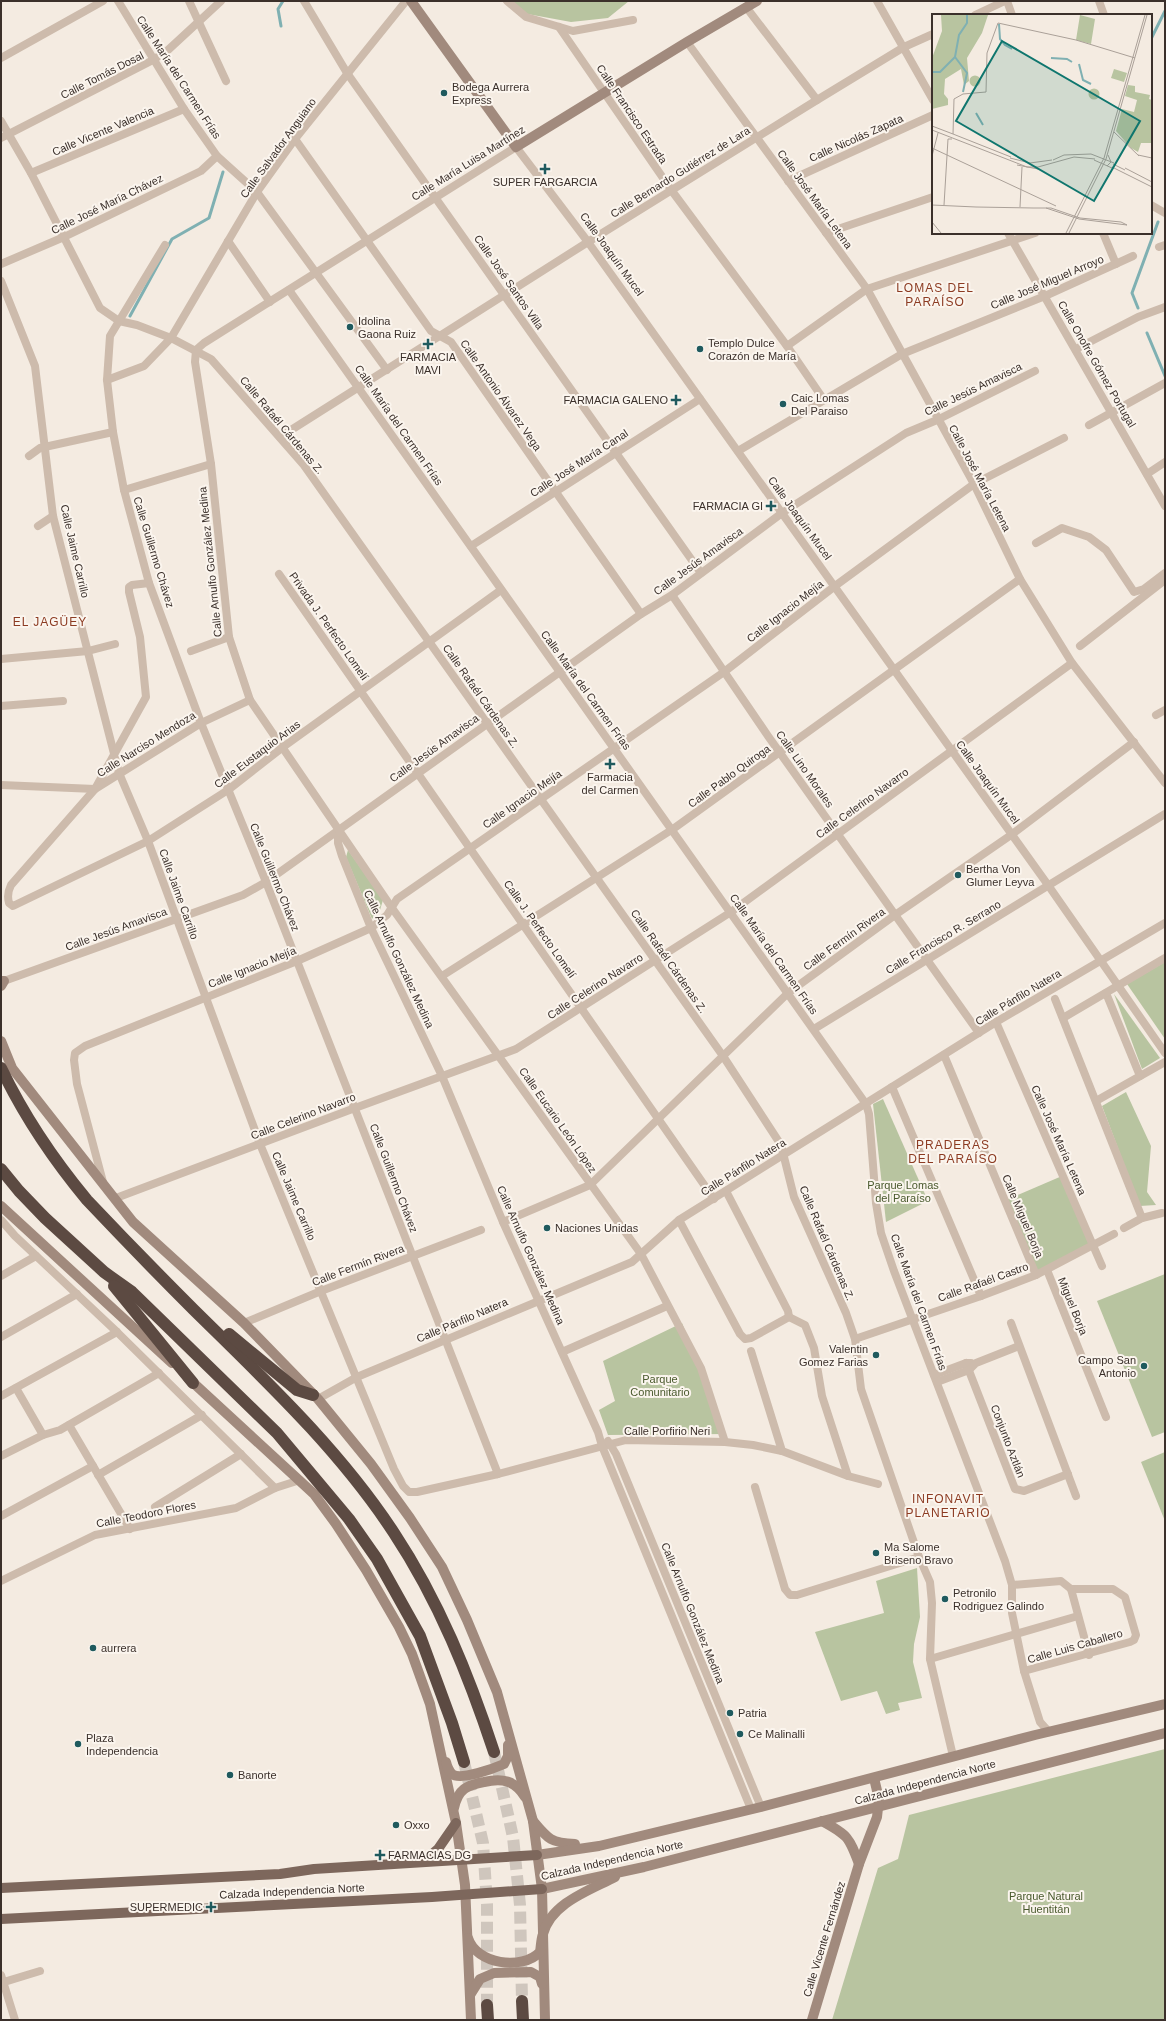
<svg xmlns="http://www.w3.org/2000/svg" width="1166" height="2021" font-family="Helvetica,sans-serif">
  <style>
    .green { fill: #b8c4a0 }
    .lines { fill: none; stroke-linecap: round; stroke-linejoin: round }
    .stream { stroke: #7fb0b2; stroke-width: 3 }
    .highway-tunnel { stroke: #cfc6bd; stroke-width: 12; stroke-dasharray: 12 6; stroke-linecap: butt }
    .street { stroke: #cdbbac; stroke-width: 8 }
    .secondary { stroke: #a18a7d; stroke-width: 10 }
    .primary { stroke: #7d675c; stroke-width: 10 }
    .highway { stroke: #5c4a42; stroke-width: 12 }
    .poi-dot { fill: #1f5a5e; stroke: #fbf5ee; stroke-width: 1.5 }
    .labels { text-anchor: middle; stroke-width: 4; stroke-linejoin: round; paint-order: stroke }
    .street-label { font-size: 11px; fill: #3b302b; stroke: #fbf5ee }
    .poi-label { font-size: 11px; fill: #3b302b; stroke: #fbf5ee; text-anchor: start }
    .park-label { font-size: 11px; fill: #4a5a2e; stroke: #fbf5ee }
    .neighbourhood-label { font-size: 12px; letter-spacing: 1px; fill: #8c3b22; stroke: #fbf5ee }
    .inset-river { fill: none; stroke: #7fb0b2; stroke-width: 2 }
    .inset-road { fill: none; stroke: #aaa098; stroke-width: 1 }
    .view { fill: #0f766e; fill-opacity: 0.15; stroke: #0f766e; stroke-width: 2 }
    .inset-edge { fill: none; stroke: #3b302b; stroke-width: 2 }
  </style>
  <rect width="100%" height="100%" fill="#f4ebe1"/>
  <g class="green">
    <path d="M512 1H629L608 18 571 22 522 13Z"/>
    <path d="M348 850 383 900 380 910 372 919 346 857Z"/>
    <path d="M1165 962V1039L1127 984Z"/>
    <path d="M1114 994 1160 1058 1142 1069Z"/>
    <path d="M1126 1092 1151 1146 1147 1192 1156 1205 1140 1206 1102 1106Z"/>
    <path d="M883 1099 928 1201 886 1222 873 1104Z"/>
    <path d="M1062 1176 1091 1244 1037 1274 1006 1200Z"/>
    <path d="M1165 1274V1432L1152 1437 1097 1301Z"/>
    <path d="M682 1323 726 1434 608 1435 599 1410 615 1401 603 1361Z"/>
    <path d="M1165 1452V1521L1141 1462Z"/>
    <path d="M917 1568 920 1617 914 1644 913 1662 922 1698 898 1703 900 1710 886 1714 877 1691 841 1701 815 1632 884 1613 876 1581Z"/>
    <path d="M1165 1749V2020H832L878 1868 898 1859 909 1815Z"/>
  </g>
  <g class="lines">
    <g class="stream">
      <path d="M281 26 278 9 283 1"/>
      <path d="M1151 39 1165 11"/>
      <path d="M1151 100V126"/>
      <path d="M1138 308 1132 293 1158 222"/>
      <path d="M130 316 172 239 209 218 223 172"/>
      <path d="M1147 333 1165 376"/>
    </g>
    <g class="highway-tunnel">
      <path d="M494 1752 513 1837 520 1905 522 2001"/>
      <path d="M464 1762 483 1843 487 1904V2005"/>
    </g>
    <g class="street">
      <path d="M118 1 184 109 217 156 257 192 387 370"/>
      <path d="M189 1 226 81"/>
      <path d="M304 1 347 73 701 573"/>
      <path d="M507 1 526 17 573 31 633 20"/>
      <path d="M877 1 933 100"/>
      <path d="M1007 1 1012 15"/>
      <path d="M1099 1 1104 15"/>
      <path d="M746 7 817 100"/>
      <path d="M975 15 1005 1"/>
      <path d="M559 27 672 191 787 346 824 400"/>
      <path d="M687 42 867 289 974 484 1020 579 1072 663 1165 783"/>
      <path d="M1 58 103 1"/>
      <path d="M1 121 31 173 100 308 119 321 137 325 171 338 211 359 303 464 723 1056 781 1145 794 1197 846 1313 855 1339 861 1389 919 1557 930 1582 932 1603 930 1659 953 1756"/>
      <path d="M1 138 153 60 168 50 221 1"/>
      <path d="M295 139 431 331 451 342 641 614"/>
      <path d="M31 173 184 109"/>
      <path d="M788 181 933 115"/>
      <path d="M1151 205 1165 213"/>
      <path d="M826 233 933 197"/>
      <path d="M1008 233 1165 506"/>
      <path d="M1103 233 1116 264"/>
      <path d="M228 241 270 302"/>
      <path d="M165 245 110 336 107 380 113 432 124 490 149 583 201 723 266 882 498 1474"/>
      <path d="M1159 247 1165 245"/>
      <path d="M1 264 64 237 201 171 217 156"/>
      <path d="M1 281 35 366 53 516 119 773 148 841 260 1144 394 1469 403 1486 409 1492H417L498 1474 626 1440 725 1442 753 1445 782 1451 848 1476 878 1484"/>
      <path d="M289 290 866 1104 869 1114 876 1203 881 1233 894 1271 1005 1561 1012 1585V1613L1024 1671 1040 1722 1049 1732"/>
      <path d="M787 346 867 289 1035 233"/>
      <path d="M1076 349 1138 317 1165 307"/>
      <path d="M107 380 144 366 171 338 257 192 295 139 406 1"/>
      <path d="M1089 425 1165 383"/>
      <path d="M280 437 588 242 817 100 904 47 933 34"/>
      <path d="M738 451 902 354 1045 296 1133 256"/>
      <path d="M29 456 40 448 113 432"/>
      <path d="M1147 474 1165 462"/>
      <path d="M124 490 211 464"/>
      <path d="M38 526 53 516"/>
      <path d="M1036 543 1062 528 1089 537 1106 550 1134 592 1144 589 1165 573"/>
      <path d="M471 546 700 399"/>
      <path d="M279 574 714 1199"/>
      <path d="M149 583 132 585 129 587V592L140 637 146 697 95 789 11 885C8 891 7 896 9 903L13 906 148 841 228 790 283 747 501 590"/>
      <path d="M672 595 768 736 979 1033"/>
      <path d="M1080 646 1165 580"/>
      <path d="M191 651 229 637"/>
      <path d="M1 659 88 651 115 644"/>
      <path d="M1 706 63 701"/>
      <path d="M1156 715 1165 710"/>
      <path d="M1 785 95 789 201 723 250 700"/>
      <path d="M338 830V843L342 856 371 928 442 1076 503 1222 598 1432 602 1446 751 1809"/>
      <path d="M442 976 673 829 1020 579"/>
      <path d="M4 981 243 895 266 882 641 614 672 595 782 513 906 433 937 420 1035 371"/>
      <path d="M1106 993 1140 1076"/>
      <path d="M1055 999 1142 1218"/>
      <path d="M1063 1018 1165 958"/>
      <path d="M996 1022 1102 1266"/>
      <path d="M814 1029 1165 814"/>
      <path d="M944 1055 1036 1275"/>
      <path d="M892 1087 981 1296"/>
      <path d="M1096 1101 1165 1062"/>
      <path d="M103 1182 77 1084 74 1060 75 1053 85 1046 297 961 371 928 387 915 397 899 724 672 835 586 974 484 1064 438"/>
      <path d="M726 1191 788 1311 789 1317"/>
      <path d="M116 1198 355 1108 516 1049 731 912 1072 663"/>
      <path d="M1 1220 15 1236 117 1332 275 1488"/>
      <path d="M679 1220 740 1334 745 1339 751 1338 789 1317"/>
      <path d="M503 1222 590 1185 788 993 895 915 1011 835 1134 742"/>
      <path d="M1124 1228 1142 1218 1162 1213"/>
      <path d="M1047 1270 1106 1417"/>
      <path d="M1 1276 36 1256"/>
      <path d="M789 1317 805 1325 814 1348 822 1396 848 1476"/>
      <path d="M244 1323 321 1291 481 1230"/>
      <path d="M1011 1323 1076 1496"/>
      <path d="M1 1337 77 1294"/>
      <path d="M855 1339 981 1296 1036 1275 1114 1234"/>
      <path d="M751 1351 782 1451"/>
      <path d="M562 1352 667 1306"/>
      <path d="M966 1363 1015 1489 1024 1491 1068 1474"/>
      <path d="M934 1375 966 1363H971"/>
      <path d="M937 1382 969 1370 976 1363 1019 1346"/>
      <path d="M16 1388 43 1435"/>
      <path d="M1 1396 117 1332"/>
      <path d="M318 1399 357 1377 632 1262 679 1220 996 1022 1165 923"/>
      <path d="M69 1425 130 1529"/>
      <path d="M608 1441 616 1454 761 1807"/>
      <path d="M725 1442 701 1368 641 1254 392 908 250 700 229 637 211 464 195 362 196 350 204 343 516 147 588 242 1048 885 1165 1053"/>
      <path d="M1 1456 43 1435 60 1430 159 1373"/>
      <path d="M98 1475 202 1415"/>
      <path d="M755 1487 785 1589 790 1595H797L919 1557"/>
      <path d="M155 1507 241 1454"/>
      <path d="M1 1516 93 1466"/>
      <path d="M1 1581 95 1535 236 1508 275 1488 300 1480"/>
      <path d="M1012 1585 1061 1581 1071 1589H1113L1125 1597 1136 1635 1134 1640 1130 1642 1024 1671"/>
      <path d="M1071 1589 1089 1655"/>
      <path d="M930 1659 1078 1616"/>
      <path d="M1 1975 15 2020"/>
      <path d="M1 1983 40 1971"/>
    </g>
    <g class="secondary">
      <path d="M411 1 516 147 687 42 757 1"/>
      <path d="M1 981H4L1 986"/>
      <path d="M1 1041 12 1068 133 1222 244 1323 318 1399 371 1464 410 1518 442 1567 467 1620 497 1692 533 1821 542 1889 545 2020"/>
      <path d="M1 1206 172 1363"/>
      <path d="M188 1378 314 1494 336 1524 366 1570 399 1627 412 1654 430 1704 456 1823 465 1885 471 2020"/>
      <path d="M446 1762C447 1766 449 1771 452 1774 460 1781 495 1768 504 1764L508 1756V1745"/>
      <path d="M454 1808C458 1789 467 1785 484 1782 502 1778 515 1780 525 1797"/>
      <path d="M533 1821C548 1839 551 1843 575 1844"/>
      <path d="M822 1821C848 1835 849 1837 859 1864"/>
      <path d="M537 1855 599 1846 761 1807 1035 1735 1165 1704"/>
      <path d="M542 1889 644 1867 1165 1733"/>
      <path d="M468 1938C476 1964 522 1971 540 1952 541 1946 541 1939 543 1934 551 1903 590 1890 615 1877"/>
      <path d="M470 1995 480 1979 494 1973 531 1972 540 1977 542 1984"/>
      <path d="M812 2020 859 1864 877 1817 879 1799 874 1778"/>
    </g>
    <g class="primary">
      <path d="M423 1862 438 1849 456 1823"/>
      <path d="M1 1888 280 1874 314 1869 537 1855"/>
      <path d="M1 1919 432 1897 542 1889"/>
    </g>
    <g class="highway">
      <path d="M1 1068C24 1116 53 1159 87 1200 122 1237 158 1274 194 1310 265 1380 339 1449 394 1533 439 1601 469 1676 494 1752"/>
      <path d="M1 1169 19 1191 45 1218 104 1272 132 1292 277 1433 349 1519 377 1559 420 1636 452 1723 464 1762"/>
      <path d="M114 1286 193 1383"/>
      <path d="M229 1334 297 1390 313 1395"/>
      <path d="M522 2001 523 2020"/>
      <path d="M487 2005 488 2020"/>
    </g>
  </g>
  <g class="poi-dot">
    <circle cx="444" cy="93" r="4"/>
    <path d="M543 163h4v4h4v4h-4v4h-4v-4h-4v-4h4z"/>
    <circle cx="350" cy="327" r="4"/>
    <path d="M426 338h4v4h4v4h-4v4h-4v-4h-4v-4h4z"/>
    <circle cx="700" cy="349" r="4"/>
    <path d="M674 394h4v4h4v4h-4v4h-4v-4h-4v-4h4z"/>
    <circle cx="783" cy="404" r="4"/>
    <path d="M769 500h4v4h4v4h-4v4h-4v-4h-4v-4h4z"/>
    <path d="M608 758h4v4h4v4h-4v4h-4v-4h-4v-4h4z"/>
    <circle cx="958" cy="875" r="4"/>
    <circle cx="547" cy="1228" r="4"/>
    <circle cx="876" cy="1355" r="4"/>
    <circle cx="1144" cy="1366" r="4"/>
    <circle cx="876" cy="1553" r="4"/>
    <circle cx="945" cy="1599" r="4"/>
    <circle cx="93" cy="1648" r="4"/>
    <circle cx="730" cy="1713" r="4"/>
    <circle cx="740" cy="1734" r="4"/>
    <circle cx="78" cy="1744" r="4"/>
    <circle cx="230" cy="1775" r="4"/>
    <circle cx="396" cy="1825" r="4"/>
    <path d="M378 1849h4v4h4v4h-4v4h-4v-4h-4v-4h4z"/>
    <path d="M209 1901h4v4h4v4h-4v4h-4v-4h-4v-4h4z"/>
  </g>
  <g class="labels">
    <g class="street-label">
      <text transform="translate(102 75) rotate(-27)" y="4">Calle Tomás Dosal</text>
      <text transform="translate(179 77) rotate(57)" y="4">Calle María del Carmen Frías</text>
      <text transform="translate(632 114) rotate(56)" y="4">Calle Francisco Estrada</text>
      <text transform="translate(103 131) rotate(-23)" y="4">Calle Vicente Valencia</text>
      <text transform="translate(856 138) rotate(-24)" y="4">Calle Nicolás Zapata</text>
      <text transform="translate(278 148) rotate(-54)" y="4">Calle Salvador Anguiano</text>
      <text transform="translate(468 163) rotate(-32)" y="4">Calle María Luisa Martínez</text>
      <text transform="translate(680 172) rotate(-32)" y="4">Calle Bernardo Gutiérrez de Lara</text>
      <text transform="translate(815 199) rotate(54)" y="4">Calle José María Letena</text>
      <text transform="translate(107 204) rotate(-26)" y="4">Calle José María Chávez</text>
      <text transform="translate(612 254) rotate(54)" y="4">Calle Joaquín Mucel</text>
      <text transform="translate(509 282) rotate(55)" y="4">Calle José Santos Villa</text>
      <text transform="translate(1047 282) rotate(-23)" y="4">Calle José Miguel Arroyo</text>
      <text transform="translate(1097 364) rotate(60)" y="4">Calle Onofre Gómez Portugal</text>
      <text transform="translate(973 389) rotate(-26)" y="4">Calle Jesús Amavisca</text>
      <text transform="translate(501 395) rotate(55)" y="4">Calle Antonio Álvarez Vega</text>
      <text transform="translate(282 425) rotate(50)" y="4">Calle Rafaél Cárdenas Z.</text>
      <text transform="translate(399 425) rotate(55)" y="4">Calle María del Carmen Frías</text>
      <text transform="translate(579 463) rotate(-33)" y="4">Calle José María Canal</text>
      <text transform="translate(980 478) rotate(62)" y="4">Calle José María Letena</text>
      <text transform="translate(800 518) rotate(54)" y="4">Calle Joaquín Mucel</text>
      <text transform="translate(75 551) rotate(77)" y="4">Calle Jaime Carrillo</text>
      <text transform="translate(154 552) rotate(73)" y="4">Calle Guillermo Chávez</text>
      <text transform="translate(698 561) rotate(-36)" y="4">Calle Jesús Amavisca</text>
      <text transform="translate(210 562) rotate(-96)" y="4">Calle Arnulfo González Medina</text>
      <text transform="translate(785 611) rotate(-38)" y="4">Calle Ignacio Mejía</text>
      <text transform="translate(329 626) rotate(55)" y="4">Privada J. Perfecto Lomelí</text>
      <text transform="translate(586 690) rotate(54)" y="4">Calle María del Carmen Frías</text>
      <text transform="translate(481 696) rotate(55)" y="4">Calle Rafaél Cárdenas Z.</text>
      <text transform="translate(146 744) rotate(-32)" y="4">Calle Narciso Mendoza</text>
      <text transform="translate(434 748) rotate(-36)" y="4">Calle Jesús Amavisca</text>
      <text transform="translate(257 754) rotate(-37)" y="4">Calle Eustaquio Arias</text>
      <text transform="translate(805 769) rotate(55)" y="4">Calle Lino Morales</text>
      <text transform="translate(729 776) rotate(-36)" y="4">Calle Pablo Quiroga</text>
      <text transform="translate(988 782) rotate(54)" y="4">Calle Joaquín Mucel</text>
      <text transform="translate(522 799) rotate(-35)" y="4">Calle Ignacio Mejía</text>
      <text transform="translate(862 803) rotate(-36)" y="4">Calle Celerino Navarro</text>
      <text transform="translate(275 877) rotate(68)" y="4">Calle Guillermo Chávez</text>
      <text transform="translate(179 894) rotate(70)" y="4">Calle Jaime Carrillo</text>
      <text transform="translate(116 929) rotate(-20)" y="4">Calle Jesús Amavisca</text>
      <text transform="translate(540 929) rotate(55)" y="4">Calle J. Perfecto Lomelí</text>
      <text transform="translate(943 937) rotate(-31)" y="4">Calle Francisco R. Serrano</text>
      <text transform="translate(844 939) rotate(-36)" y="4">Calle Fermín Rivera</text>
      <text transform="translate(774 954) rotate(55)" y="4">Calle María del Carmen Frías</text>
      <text transform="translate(399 959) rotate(65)" y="4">Calle Arnulfo González Medina</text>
      <text transform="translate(669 961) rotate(55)" y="4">Calle Rafaél Cárdenas Z.</text>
      <text transform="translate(252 967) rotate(-22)" y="4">Calle Ignacio Mejía</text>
      <text transform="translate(595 986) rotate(-33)" y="4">Calle Celerino Navarro</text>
      <text transform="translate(1018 997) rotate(-31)" y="4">Calle Pánfilo Natera</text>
      <text transform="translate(303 1116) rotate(-21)" y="4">Calle Celerino Navarro</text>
      <text transform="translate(558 1120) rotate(55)" y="4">Calle Eucario León López</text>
      <text transform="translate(1059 1140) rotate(66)" y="4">Calle José María Letena</text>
      <text transform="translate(743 1167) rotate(-32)" y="4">Calle Pánfilo Natera</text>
      <text transform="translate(394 1178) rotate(69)" y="4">Calle Guillermo Chávez</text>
      <text transform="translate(294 1196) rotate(67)" y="4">Calle Jaime Carrillo</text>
      <text transform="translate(1023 1216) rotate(67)" y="4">Calle Miguel Borja</text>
      <text transform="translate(827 1243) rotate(67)" y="4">Calle Rafaél Cárdenas Z.</text>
      <text transform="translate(531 1255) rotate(66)" y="4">Calle Arnulfo González Medina</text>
      <text transform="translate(358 1265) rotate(-21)" y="4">Calle Fermín Rivera</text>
      <text transform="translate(983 1282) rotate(-20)" y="4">Calle Rafaél Castro</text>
      <text transform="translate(919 1302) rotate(70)" y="4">Calle María del Carmen Frías</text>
      <text transform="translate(1073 1306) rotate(68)" y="4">Miguel Borja</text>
      <text transform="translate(462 1320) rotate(-23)" y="4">Calle Pánfilo Natera</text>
      <text x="667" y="1435">Calle Porfirio Neri</text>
      <text transform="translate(1008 1441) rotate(69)" y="4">Conjunto Aztlán</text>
      <text transform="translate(146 1514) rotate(-11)" y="4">Calle Teodoro Flores</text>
      <text transform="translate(693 1613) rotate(68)" y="4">Calle Arnulfo González Medina</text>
      <text transform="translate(1075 1646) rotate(-16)" y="4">Calle Luis Caballero</text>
      <text transform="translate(925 1782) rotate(-15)" y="4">Calzada Independencia Norte</text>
      <text transform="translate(612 1860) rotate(-13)" y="4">Calzada Independencia Norte</text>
      <text transform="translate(292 1891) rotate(-3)" y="4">Calzada Independencia Norte</text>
      <text transform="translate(824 1939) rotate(-73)" y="4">Calle Vicente Fernández</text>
    </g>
    <g class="poi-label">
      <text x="452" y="91">Bodega Aurrera<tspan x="452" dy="13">Express</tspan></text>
      <text x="545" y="186" text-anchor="middle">SUPER FARGARCIA</text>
      <text x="358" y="325">Idolina<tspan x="358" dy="13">Gaona Ruiz</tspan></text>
      <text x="708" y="347">Templo Dulce<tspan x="708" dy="13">Corazón de María</tspan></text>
      <text x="428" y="361" text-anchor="middle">FARMACIA<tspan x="428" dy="13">MAVI</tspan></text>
      <text x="791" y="402">Caic Lomas<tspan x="791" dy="13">Del Paraiso</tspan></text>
      <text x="668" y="404" text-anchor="end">FARMACIA GALENO</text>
      <text x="763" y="510" text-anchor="end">FARMACIA GI</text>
      <text x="610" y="781" text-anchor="middle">Farmacia<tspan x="610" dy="13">del Carmen</tspan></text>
      <text x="966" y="873">Bertha Von<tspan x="966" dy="13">Glumer Leyva</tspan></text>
      <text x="555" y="1232">Naciones Unidas</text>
      <text x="868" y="1353" text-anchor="end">Valentin<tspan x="868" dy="13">Gomez Farias</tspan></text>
      <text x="1136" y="1364" text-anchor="end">Campo San<tspan x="1136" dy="13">Antonio</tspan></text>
      <text x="884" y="1551">Ma Salome<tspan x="884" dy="13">Briseno Bravo</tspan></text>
      <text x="953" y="1597">Petronilo<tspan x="953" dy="13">Rodriguez Galindo</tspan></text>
      <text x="101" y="1652">aurrera</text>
      <text x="738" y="1717">Patria</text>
      <text x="748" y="1738">Ce Malinalli</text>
      <text x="86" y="1742">Plaza<tspan x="86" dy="13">Independencia</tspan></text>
      <text x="238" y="1779">Banorte</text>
      <text x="404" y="1829">Oxxo</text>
      <text x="388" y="1859">FARMACIAS DG</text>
      <text x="203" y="1911" text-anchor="end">SUPERMEDIC</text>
    </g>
    <g class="park-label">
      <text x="903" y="1189">Parque Lomas<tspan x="903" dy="13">del Paraíso</tspan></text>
      <text x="660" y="1383">Parque<tspan x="660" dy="13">Comunitario</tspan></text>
      <text x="1046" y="1900">Parque Natural<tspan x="1046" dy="13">Huentitán</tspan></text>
    </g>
    <g class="neighbourhood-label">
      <text x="935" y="292">LOMAS DEL<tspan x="935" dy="14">PARAÍSO</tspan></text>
      <text x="50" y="626">EL JAGÜEY</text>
      <text x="953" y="1149">PRADERAS<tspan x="953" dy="14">DEL PARAÍSO</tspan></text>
      <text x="948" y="1503">INFONAVIT<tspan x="948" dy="14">PLANETARIO</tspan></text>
    </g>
  </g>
  <g transform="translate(932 14)">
    <rect width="220" height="220" fill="#f4ebe1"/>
    <path d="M9 1H56L50 19 35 44 37 67 32 71 29 55 13 65 12 80 16 85V91L0 95V44L10 17ZM148 1 163 5 159 30 144 26ZM182 55 195 59 192 68 179 64ZM37.5 67a5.5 5.5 0 1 1 11 0a5.5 5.5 0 1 1-11 0ZM196 71 203 72V78L218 81 217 85 220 86V129H209L206 138 199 134 184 117 190 95 202 98 205 86 193 82ZM156.5 80a5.5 5.5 0 1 1 11 0a5.5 5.5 0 1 1-11 0Z" fill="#b8c4a0"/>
    <path class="inset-river" d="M67 10 68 25 73 31 80 35M23 43 35 59 31 78M119 44 135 45 140 48M147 50 151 66 159 70M0 58H8L23 43 27 21 35 9V1M44 99 51 111"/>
    <path class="inset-road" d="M0 112 21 120M0 116 95 153H106L142 143 163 145M182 118 207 142M0 134 124 192M132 141 159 140 182 149M206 141 220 144M0 142 6 119M79 143 21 120 22 85 31 80 54 78 55 39 66 9 144 26 203 44M78 144 98 149 120 146M172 144 213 1M174 145 215 1M121 146 132 141M162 146 180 154M181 150 193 156M85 151 106 155M175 152 179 148 176 141M180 153 220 173M193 154 220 168M0 191 44 193 101 194H119L148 204 189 208 195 211 147 205 114 194M12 191 16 125H20M88 193 90 153M0 208 9 219M134 219 172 144M137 219 174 145"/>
    <path class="view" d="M70 27 208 107 162 187 24 107Z"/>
    <rect width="220" height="220" class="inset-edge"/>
  </g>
  <rect width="1166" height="2021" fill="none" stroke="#3b302b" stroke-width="4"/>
</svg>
